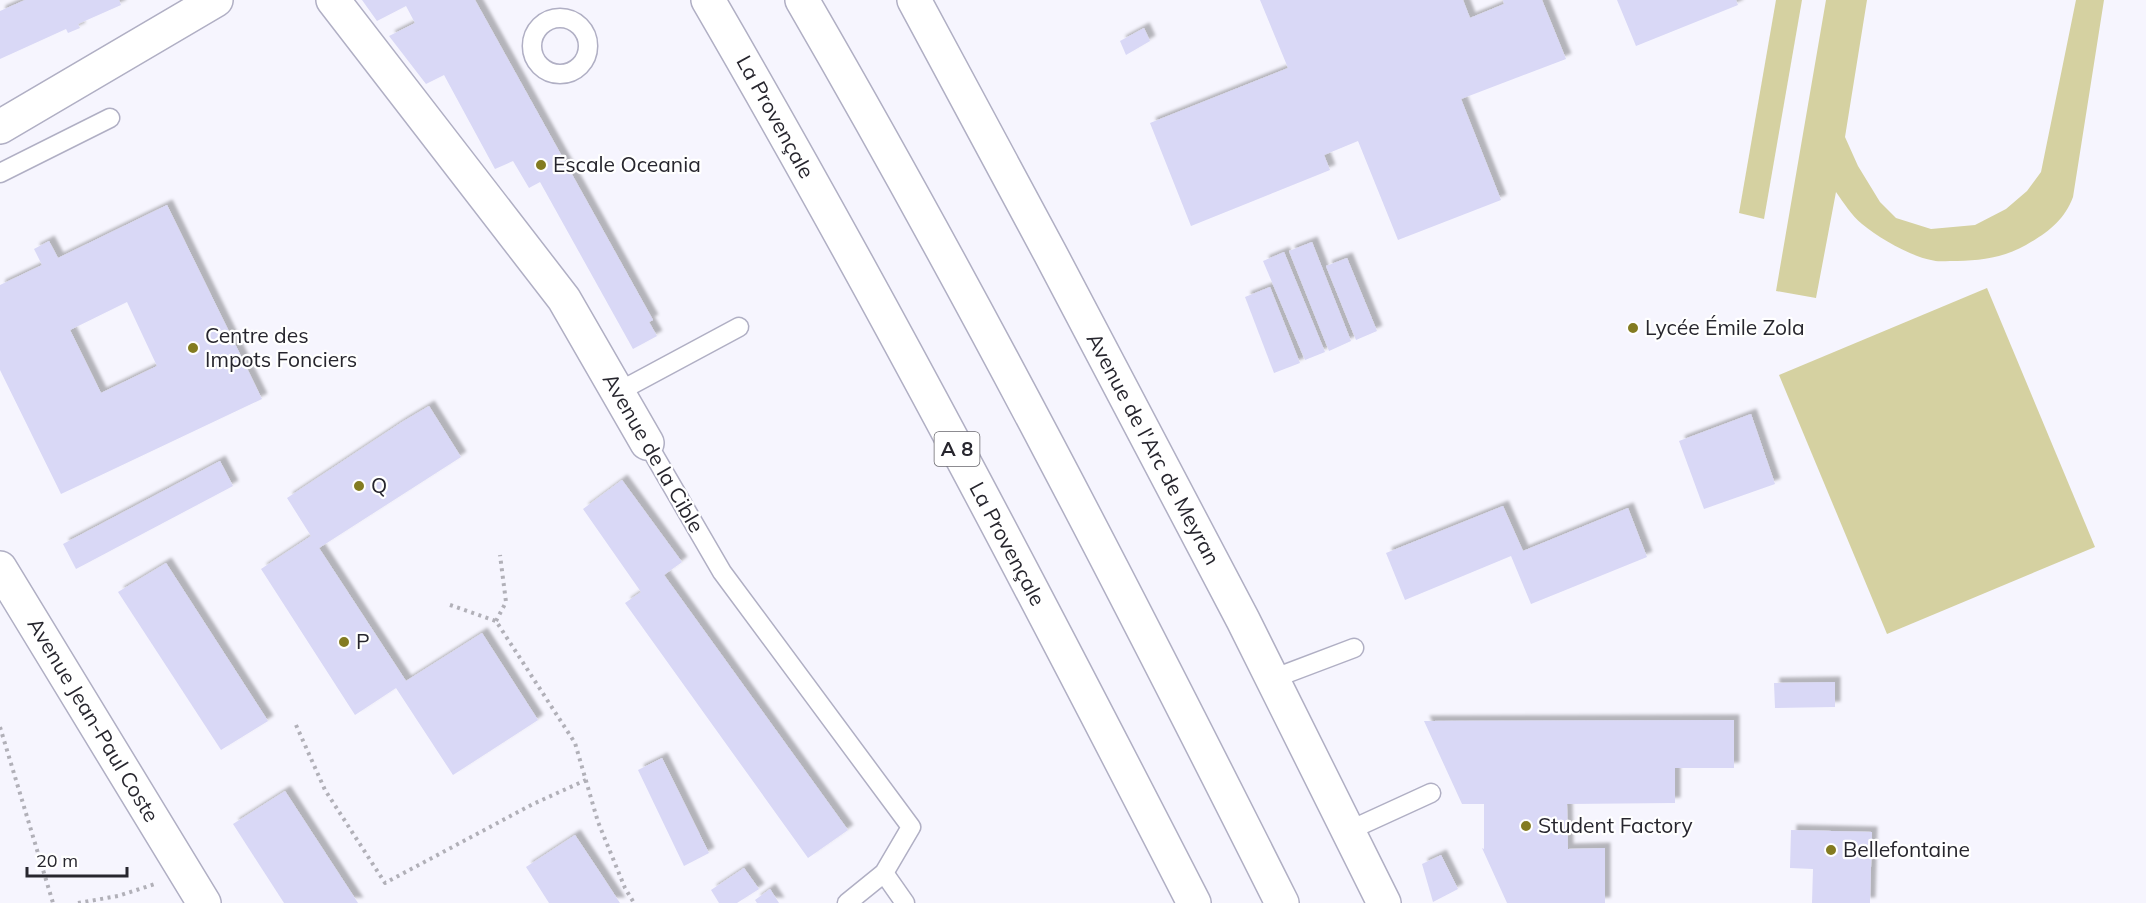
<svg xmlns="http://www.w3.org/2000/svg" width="2146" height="903" font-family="Mulish,sans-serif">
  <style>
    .green { fill: #d5d1a1 }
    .building { fill: #d9d8f6; fill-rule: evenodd; filter: url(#shadow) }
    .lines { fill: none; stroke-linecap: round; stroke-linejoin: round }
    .service-casing { stroke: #b0afc4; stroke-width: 21 }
    .minor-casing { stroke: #b0afc4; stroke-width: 36 }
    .secondary-casing { stroke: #b0afc4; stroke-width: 36 }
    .motorway-casing { stroke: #b0afc4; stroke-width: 36 }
    .path { stroke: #b1b0b8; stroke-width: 4; stroke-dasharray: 3 4.5; stroke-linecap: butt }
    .service { stroke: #fff; stroke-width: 18 }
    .minor { stroke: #fff; stroke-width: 33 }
    .secondary { stroke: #fff; stroke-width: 33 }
    .motorway { stroke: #fff; stroke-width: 33 }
    .poi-dot { fill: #837b21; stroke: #fff; stroke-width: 2 }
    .labels { text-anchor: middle; stroke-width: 4.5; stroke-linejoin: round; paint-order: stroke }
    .shield { fill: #fff; stroke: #68676d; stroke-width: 1.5 }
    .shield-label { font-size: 20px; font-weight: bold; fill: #27262e }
    .street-label { font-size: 21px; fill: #27262e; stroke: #fff }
    .poi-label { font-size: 21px; fill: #27262e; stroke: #fff; text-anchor: start }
  </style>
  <defs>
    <filter id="shadow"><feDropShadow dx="5.5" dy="-5.5" stdDeviation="1.5" flood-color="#0004"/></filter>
  </defs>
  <rect width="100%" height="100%" fill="#f6f5fe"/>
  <g class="green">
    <path d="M1776 0H1802L1764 219 1739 213Z"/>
    <path d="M1826 0H1867L1845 137 1858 166 1880 202 1896 218 1931 229 1975 225 2006 209 2027 191 2041 172 2076 0H2104L2073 197C2064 221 2047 233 2026 245 2001 259 1977 261 1950 261 1944 261 1937 262 1931 260 1910 256 1879 238 1862 224 1851 215 1844 203 1836 192L1816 298 1776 291Z"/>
    <path d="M1987 288 2095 547 1887 634 1779 375Z"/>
  </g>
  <g class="building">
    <path d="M25 0H119L121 5 78 24 80 28 68 33 66 29 0 59V11Z"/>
    <path d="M362 0H475L653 320 649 322 657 336 633 349 540 182 529 188 513 161 495 169 444 75 426 84 389 36 415 23 406 6 377 21Z"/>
    <path d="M1260 0H1463L1470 18 1504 4 1503 0H1542L1566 59 1461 99 1501 200 1398 240 1358 141 1324 155 1330 170 1191 226 1150 123 1288 68Z"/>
    <path d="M1617 0H1736L1738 5 1636 46Z"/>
    <path d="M1144 28 1150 41 1126 55 1120 41Z"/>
    <path d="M167 205 262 399 61 494 0 370V285L42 265 34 249 49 241 58 258ZM127 302 157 366 101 393 70 330Z"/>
    <path d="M1312 242 1351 341 1329 351 1289 251Z"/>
    <path d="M1284 252 1325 352 1305 360 1263 261Z"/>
    <path d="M1347 258 1377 331 1356 340 1326 266Z"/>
    <path d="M1270 287 1300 363 1274 373 1245 297Z"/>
    <path d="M429 406 461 457 319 548 406 681 482 633 538 720 453 775 396 688 355 715 261 569 311 536 287 498 402 422Z"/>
    <path d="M1751 414 1775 484 1704 509 1679 441Z"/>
    <path d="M220 461 233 486 76 569 63 544Z"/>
    <path d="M622 480 682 562 664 575 848 830 808 858 625 603 641 592 583 509Z"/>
    <path d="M1503 506 1523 551 1628 508 1647 557 1531 604 1511 556 1405 600 1386 553Z"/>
    <path d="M166 563 268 721 221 750 118 592Z"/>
    <path d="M1835 682V707L1775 708 1774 683Z"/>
    <path d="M1734 720V768H1675V803L1567 804 1568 849 1605 848V903H1507L1482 848 1484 849V804H1462L1424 721Z"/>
    <path d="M662 758 709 853 684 866 638 770Z"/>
    <path d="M285 791 358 903H284L233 824Z"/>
    <path d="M1791 830 1872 832 1870 903H1812L1813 869 1790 868Z"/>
    <path d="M575 835 597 868 620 903H549L526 867Z"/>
    <path d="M1441 855 1458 889 1433 902 1422 864Z"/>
    <path d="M744 868 759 889 737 903H719L711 890Z"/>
    <path d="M770 889 779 903H757L755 900Z"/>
  </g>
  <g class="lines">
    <g class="service-casing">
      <g id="service">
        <circle cx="560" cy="46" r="28"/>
        <path d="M0 173 110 118"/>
        <path d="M618 392 739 327"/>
        <path d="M647 443 722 572 911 827 884 873 847 903"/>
        <path d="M1272 679 1354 648"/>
        <path d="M1348 831 1431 793"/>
        <path d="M884 873 905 903"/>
      </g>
    </g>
    <g class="minor-casing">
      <g id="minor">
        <path d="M333 0 564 299 647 443"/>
        <path d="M0 127 216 0"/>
      </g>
    </g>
    <g class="secondary-casing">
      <g id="secondary">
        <path d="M914 0 1050 253 1243 620 1384 903"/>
        <path d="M0 568 204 903"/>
      </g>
    </g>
    <g class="motorway-casing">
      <g id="motorway">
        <path d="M708 0C880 296 1038 599 1194 903"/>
        <path d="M802 0C973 295 1129 598 1282 903"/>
      </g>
    </g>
    <g class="path">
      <path d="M450 605 496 621 575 743 598 822 625 888 634 903"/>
      <path d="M496 621 506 602 500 555"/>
      <path d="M296 725 325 790 385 883 533 804 586 780"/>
      <path d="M0 727 53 903"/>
      <path d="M78 903 118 896 155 884"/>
    </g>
    <use href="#service" class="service"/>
    <use href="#minor" class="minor"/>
    <use href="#secondary" class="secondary"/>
    <use href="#motorway" class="motorway"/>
  </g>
  <g class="poi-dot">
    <circle cx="541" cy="165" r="6"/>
    <circle cx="1633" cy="328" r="6"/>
    <circle cx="193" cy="348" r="6"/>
    <circle cx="359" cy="486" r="6"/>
    <circle cx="344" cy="642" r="6"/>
    <circle cx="1526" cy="826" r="6"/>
    <circle cx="1831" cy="850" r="6"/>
  </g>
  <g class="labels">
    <rect class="shield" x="934.5" y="432" width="45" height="34" rx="4.5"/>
    <g class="shield-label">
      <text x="957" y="456">A 8</text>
    </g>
    <g class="street-label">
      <text transform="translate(775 117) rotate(61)" y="7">La Provençale</text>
      <text transform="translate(1153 449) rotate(62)" y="7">Avenue de l'Arc de Meyran</text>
      <text transform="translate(653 453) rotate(60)" y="7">Avenue de la Cible</text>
      <text transform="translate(1007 544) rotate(62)" y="7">La Provençale</text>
      <text transform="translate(93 720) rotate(59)" y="7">Avenue Jean-Paul Coste</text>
    </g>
    <g class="poi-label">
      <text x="553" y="172">Escale Oceania</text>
      <text x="1645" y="335">Lycée Émile Zola</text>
      <text x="205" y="343">Centre des<tspan x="205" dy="24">Impots Fonciers</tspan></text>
      <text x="371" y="493">Q</text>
      <text x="356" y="649">P</text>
      <text x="1538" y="833">Student Factory</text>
      <text x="1843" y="857">Bellefontaine</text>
    </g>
  </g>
  <path d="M27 867v9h100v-9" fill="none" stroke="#27262e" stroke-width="3"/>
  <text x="36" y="867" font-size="18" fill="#27262e" stroke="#ffffff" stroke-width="4.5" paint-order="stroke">20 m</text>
</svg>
